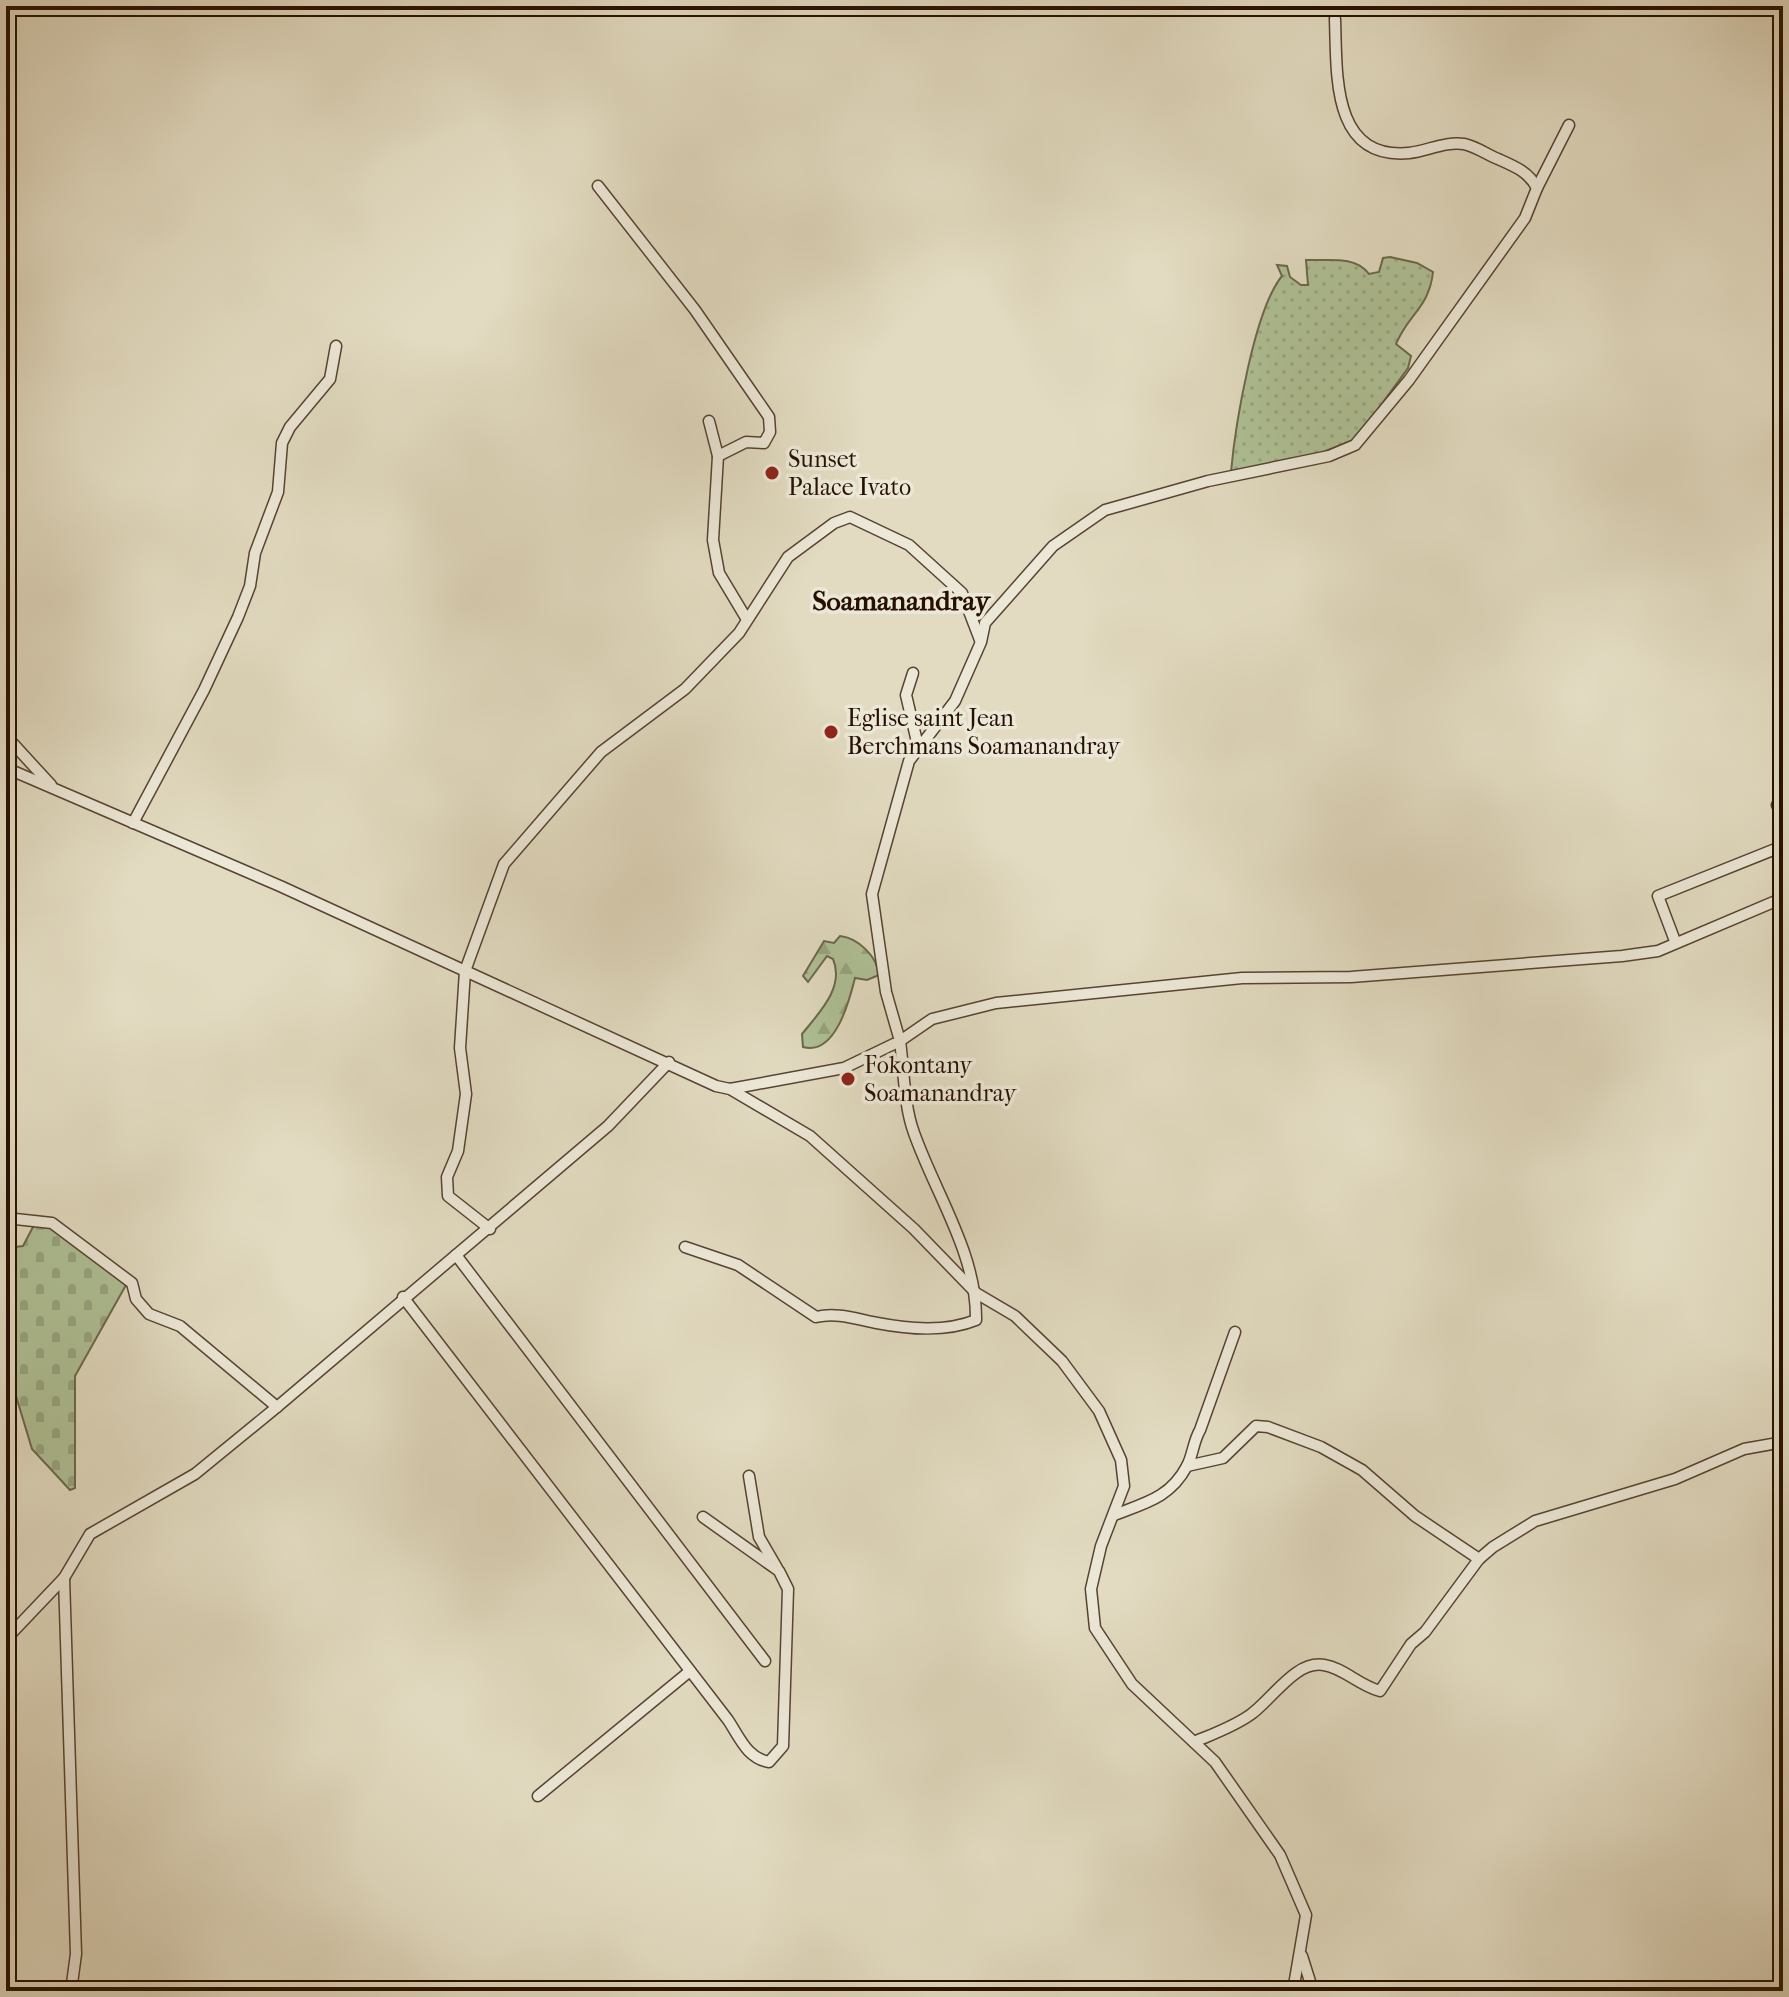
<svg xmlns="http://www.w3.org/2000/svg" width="1789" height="1997" font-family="'IM FELL French Canon',serif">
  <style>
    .grass { fill: url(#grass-dots); stroke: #6b684c; stroke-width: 2 }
    .forest { fill: url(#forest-firs); stroke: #6b684c; stroke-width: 2 }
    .cemetery { fill: url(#cemetery-stones); stroke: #6b684c; stroke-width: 2 }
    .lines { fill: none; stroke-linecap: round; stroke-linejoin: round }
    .minor-casing { stroke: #564332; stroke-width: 13 }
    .minor { stroke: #ece8d7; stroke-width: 10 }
    .poi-dot { fill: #8f2418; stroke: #ece8d7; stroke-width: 3 }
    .labels { text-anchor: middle; stroke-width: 7; stroke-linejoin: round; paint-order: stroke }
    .poi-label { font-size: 24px; fill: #271002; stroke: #ece8d7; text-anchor: start }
    .quarter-label { font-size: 28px; font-weight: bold; fill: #271002; stroke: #ece8d7 }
  </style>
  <defs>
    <pattern id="grass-dots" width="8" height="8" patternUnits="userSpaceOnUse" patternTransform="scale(2)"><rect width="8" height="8" fill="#afc196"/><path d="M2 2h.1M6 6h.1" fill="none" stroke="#97a580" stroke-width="1.8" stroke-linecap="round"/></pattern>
    <pattern id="forest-firs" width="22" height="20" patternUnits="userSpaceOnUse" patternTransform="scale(2)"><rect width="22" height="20" fill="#afc196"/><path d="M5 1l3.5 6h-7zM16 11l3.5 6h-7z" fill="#97a580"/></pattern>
    <pattern id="cemetery-stones" width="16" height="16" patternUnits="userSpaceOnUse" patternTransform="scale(2)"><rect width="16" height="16" fill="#afc196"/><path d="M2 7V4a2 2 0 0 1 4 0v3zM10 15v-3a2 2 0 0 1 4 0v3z" fill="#97a580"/></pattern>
  </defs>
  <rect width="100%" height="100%" fill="#e2dbc1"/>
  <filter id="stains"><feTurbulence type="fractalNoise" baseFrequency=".0025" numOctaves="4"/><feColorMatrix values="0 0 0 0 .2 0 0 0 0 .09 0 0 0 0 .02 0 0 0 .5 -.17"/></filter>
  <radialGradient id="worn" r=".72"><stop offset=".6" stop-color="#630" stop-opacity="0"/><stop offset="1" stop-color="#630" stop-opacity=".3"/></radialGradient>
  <path class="grass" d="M1390 257 1417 263 1433 272C1429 308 1409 313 1396 344L1411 356 1408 368 1356 439 1318 454 1231 472C1235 427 1254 310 1282 276L1277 265 1287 266 1290 277 1301 285H1308L1306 260C1328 261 1355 255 1369 274L1379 272 1383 258Z"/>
  <path class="forest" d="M840 936C858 938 877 956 879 975L867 980 855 978C849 1002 835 1056 803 1047L802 1034C819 1013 845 987 833 959L827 956 808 982 803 976 824 941 834 943Z"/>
  <path class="cemetery" d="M34 1225 50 1226 126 1285 75 1376V1488L70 1490 32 1449 6 1363V1259L15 1247 23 1246Z"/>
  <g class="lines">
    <g class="minor-casing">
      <g id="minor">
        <path d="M598 186 695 310 769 417 770 432 764 443 746 442 718 456"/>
        <path d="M1537 188 1569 125"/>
        <path d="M709 421 718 456 713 540 719 573 746 618"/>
        <path d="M913 673 906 695 918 746"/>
        <path d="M6 736 51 785"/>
        <path d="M6 768 280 886 716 1086 730 1089 810 1136 914 1229 976 1293 1015 1316 1062 1361 1099 1411 1121 1460 1124 1486 1101 1546 1091 1589 1095 1628 1132 1684 1215 1762 1280 1855 1306 1915 1293 1991"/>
        <path d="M1777 805 1783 813"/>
        <path d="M133 823 204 690 238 617 250 586 255 553 278 492 282 443 290 427 330 379 336 346"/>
        <path d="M1675 941 1658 896 1783 846"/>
        <path d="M730 1089 844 1068 900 1041 886 992 872 894 909 761 955 701 981 642 985 623 1053 546 1105 510 1208 481 1329 456 1355 445 1409 380 1525 218 1537 188C1529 172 1514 166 1498 159 1488 155 1475 146 1464 144 1446 141 1427 151 1409 153 1331 160 1337 74 1335 19"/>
        <path d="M6 1218 52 1223 132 1283 136 1299 149 1314 180 1326 277 1407"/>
        <path d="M490 1229 448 1196 447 1177 458 1151 466 1094 460 1048 465 971 504 864 601 752 685 689 739 633 788 557 834 523 850 517 909 545 962 593 980 640"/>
        <path d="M685 1247 738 1265 816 1317C837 1312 856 1319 877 1323 908 1329 947 1332 976 1320 977 1254 936 1195 914 1133 904 1106 904 1071 900 1041L932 1019 996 1003 1242 978 1351 977 1622 956 1658 951 1783 898"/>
        <path d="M456 1255 765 1661"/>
        <path d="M403 1297 728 1720C740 1738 747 1758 769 1762L783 1746 788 1589 779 1571 703 1517"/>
        <path d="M1187 1466 1223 1458 1256 1426 1268 1427 1321 1447 1362 1470 1415 1516 1479 1559"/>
        <path d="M749 1476 759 1537 777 1568"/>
        <path d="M1114 1515C1145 1503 1170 1498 1187 1466 1193 1455 1193 1442 1200 1430L1235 1332"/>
        <path d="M64 1578 76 1954 71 1991"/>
        <path d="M6 1639 64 1578 90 1534 195 1474 277 1407 608 1126 669 1062"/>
        <path d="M1194 1742C1213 1734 1233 1727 1250 1715 1272 1700 1295 1660 1324 1665 1344 1668 1358 1685 1380 1691L1411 1644 1425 1632 1479 1559 1493 1547 1535 1521 1675 1479 1744 1449 1783 1442"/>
        <path d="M538 1796 690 1671"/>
        <path d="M1302 1956 1313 1991"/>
      </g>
    </g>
    <use href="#minor" class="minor"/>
  </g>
  <g class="poi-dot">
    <circle cx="772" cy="473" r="8"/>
    <circle cx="831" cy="732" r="8"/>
    <circle cx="848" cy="1079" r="8"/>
  </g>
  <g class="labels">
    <g class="poi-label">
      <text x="788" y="467">Sunset<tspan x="788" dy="28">Palace Ivato</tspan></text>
      <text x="847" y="726">Eglise saint Jean<tspan x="847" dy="28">Berchmans Soamanandray</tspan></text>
      <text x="864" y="1073">Fokontany<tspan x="864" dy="28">Soamanandray</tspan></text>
    </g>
    <g class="quarter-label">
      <text x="901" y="610">Soamanandray</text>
    </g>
  </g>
  <rect width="1789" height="1997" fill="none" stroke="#e2dbc1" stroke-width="32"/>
  <rect x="8" y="8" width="1773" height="1981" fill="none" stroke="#271002" stroke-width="4"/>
  <rect x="16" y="16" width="1757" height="1965" fill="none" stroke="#271002" stroke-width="2"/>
  <rect width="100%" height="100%" filter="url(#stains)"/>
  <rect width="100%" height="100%" fill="url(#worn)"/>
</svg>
